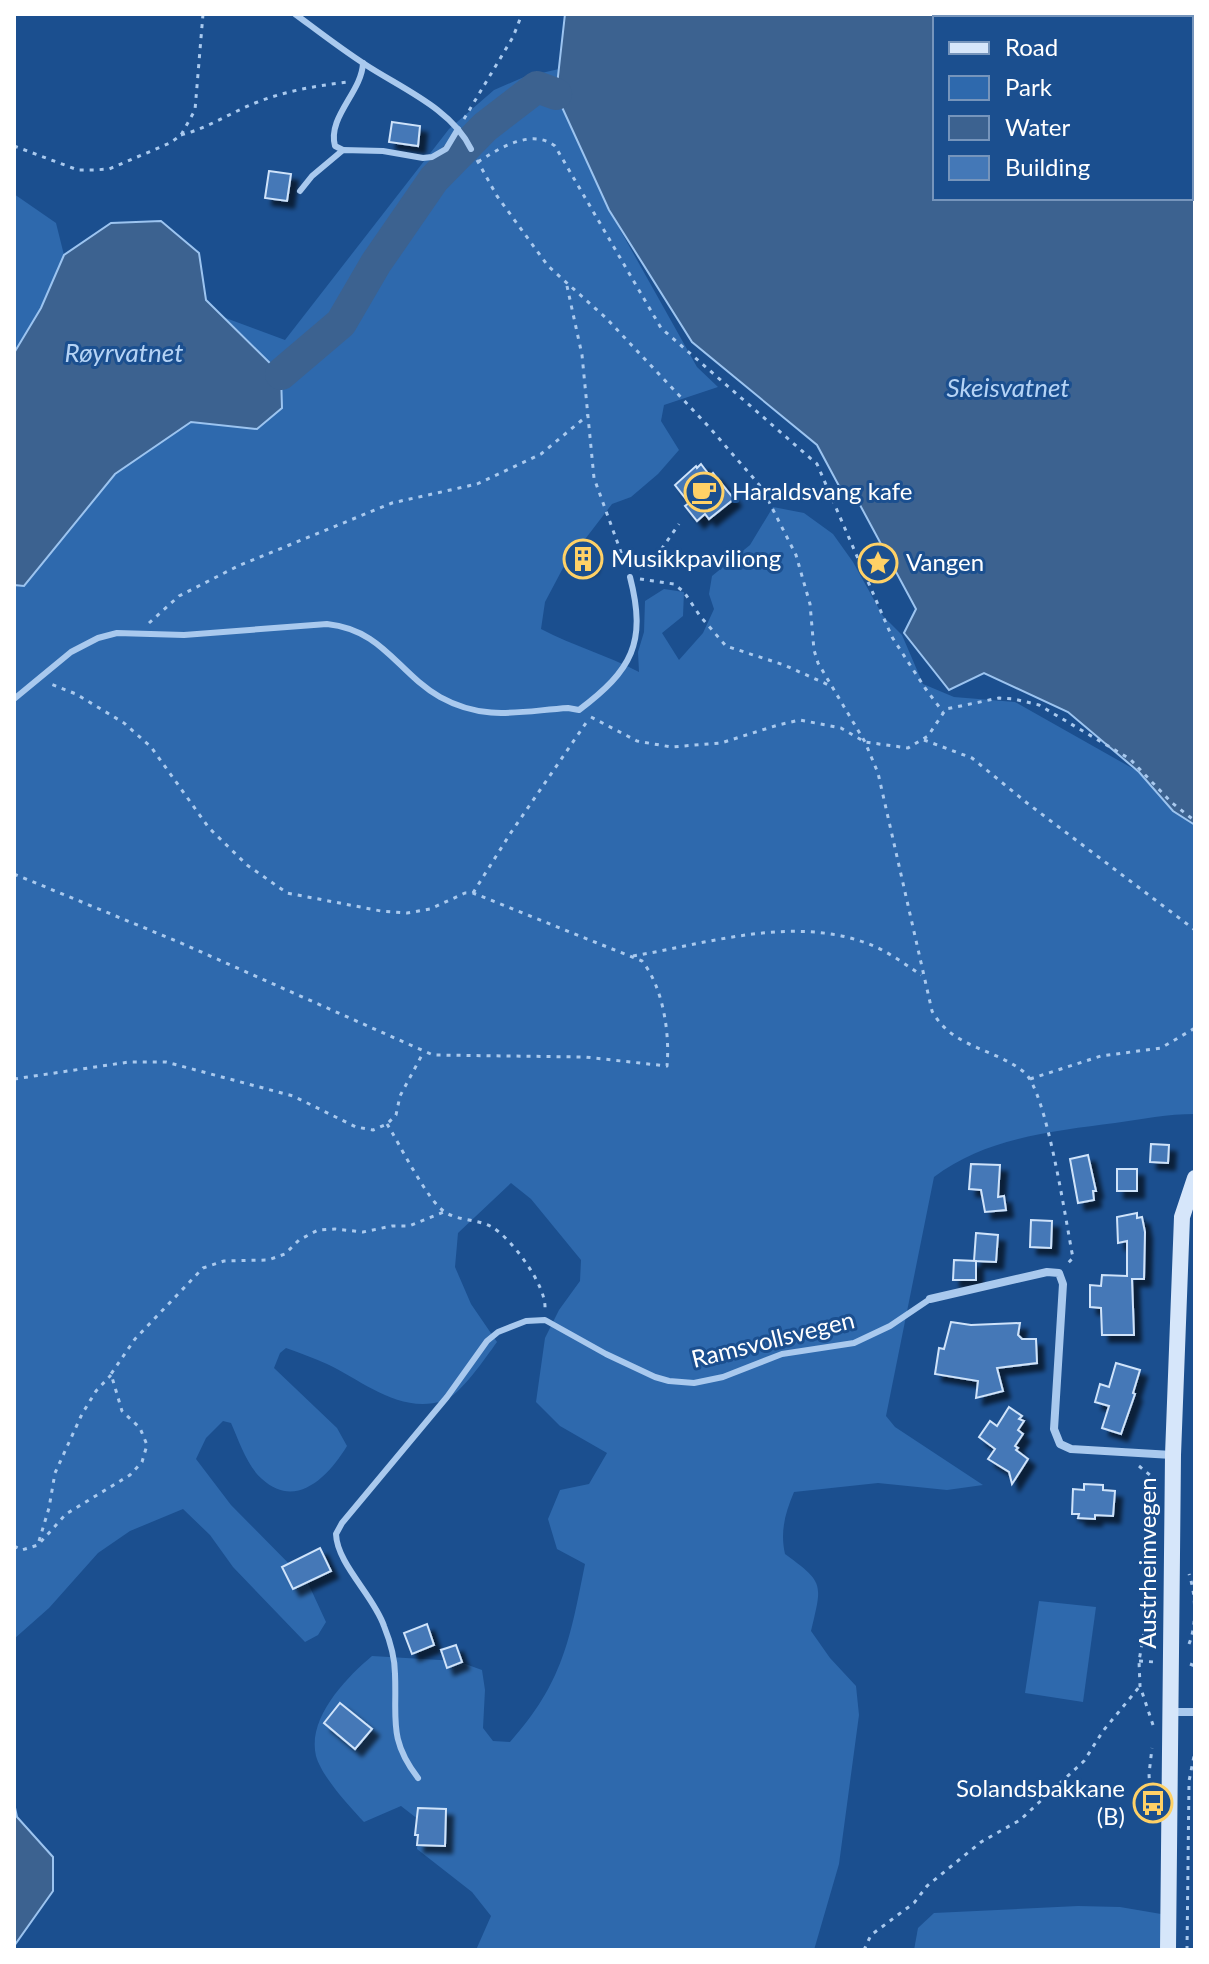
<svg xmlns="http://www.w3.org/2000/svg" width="1209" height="1964" font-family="Lato,sans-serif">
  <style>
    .green { fill: #2e69ad }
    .water { fill: #3c6290; stroke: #9cc4f0; stroke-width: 2 }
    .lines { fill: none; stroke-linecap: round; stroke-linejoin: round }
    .river { stroke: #3c6290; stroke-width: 32 }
    .building { fill: #4478b7; stroke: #cfe3fa; stroke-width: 2; filter: url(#shadow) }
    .path { stroke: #a9c9ee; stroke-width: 3; stroke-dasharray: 4 6; stroke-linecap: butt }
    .service { stroke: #a9c9ee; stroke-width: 6 }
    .minor { stroke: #a9c9ee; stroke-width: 8 }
    .secondary { stroke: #d6e6fa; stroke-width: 16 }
    .labels { text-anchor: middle; stroke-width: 6; stroke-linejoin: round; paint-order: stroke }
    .poi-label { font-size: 24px; fill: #fff; stroke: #1b4f8f; text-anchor: start }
    .street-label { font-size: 24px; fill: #fff; stroke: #1b4f8f }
    .water-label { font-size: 26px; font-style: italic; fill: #b5d3f5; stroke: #1b4f8f }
  </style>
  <defs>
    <filter id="shadow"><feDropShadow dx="7" dy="7" stdDeviation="2" flood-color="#0009"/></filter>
  </defs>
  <rect width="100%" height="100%" fill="#1b4f8f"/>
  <g class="green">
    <path d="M559 69 556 94 609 210 697 367 718 387 664 405 661 421 679 450 658 474 631 497 612 504 563 568 545 602 541 629C573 646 607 655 639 672L638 652 644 632 645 601 664 589 684 592 683 616 662 633 679 660 703 633 714 609 709 594 712 576 750 545 773 507 804 513 833 534 853 562 883 616 902 635 923 684 954 697 1015 702 1139 772 1173 811 1195 825V1114C1168 1114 1142 1119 1115 1123 1053 1131 985 1138 934 1177L886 1416 895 1427 983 1485 947 1490 878 1483 794 1492C785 1513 780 1532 785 1554 825 1583 822 1584 811 1631L830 1658 856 1686 859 1715 839 1864 814 1950H476L491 1916 472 1892 417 1849 419 1820 401 1806 364 1822C349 1806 322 1777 316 1756 307 1718 346 1678 372 1656L457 1661 482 1670 485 1690 483 1728 493 1741 510 1742C563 1683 570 1639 585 1564L557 1549 548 1519 560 1490 589 1484 607 1453 560 1426 536 1402 545 1338 559 1310 580 1281 581 1260 531 1199 511 1183 458 1233 455 1267 471 1304 497 1342C486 1357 460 1396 443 1401 399 1414 363 1381 327 1364 314 1358 300 1353 286 1348L280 1353 274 1368 337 1428 347 1446C328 1477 296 1510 262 1479 247 1466 239 1441 231 1423L223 1421 206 1438 196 1459 231 1505 308 1583 326 1622 318 1635 305 1642 233 1567 210 1535 183 1509 130 1531 98 1553 49 1608 14 1639V585L24 586 115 474 191 422 257 429 281 374 223 317 285 340 449 129 494 90 524 77Z"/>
    <path d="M14 194 56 223 64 255 41 308 14 353Z"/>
    <path d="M1039 1601 1096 1607 1083 1702 1025 1693Z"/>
    <path d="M1078 1906 1120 1907 1167 1915 1166 1950H914L918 1928 934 1913Z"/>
  </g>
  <g class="water">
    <path d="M565 14H1184L1185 18H935V198H1191V34L1195 37V825L1173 811 1139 772 1068 712 984 673 949 690 904 633 916 609 853 492 839 486 817 445 692 342 609 210 556 94Z"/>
    <path d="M161 221 199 253 206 300 281 374 282 408 257 429 191 422 115 474 24 586 14 585V353L41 308 64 255 111 223Z"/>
    <path d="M14 1803 17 1817 53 1857V1891L14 1946Z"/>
  </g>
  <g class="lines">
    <path class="river" d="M281 374 341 323 376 263 434 179 485 127 537 87 556 94"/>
  </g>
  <g class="building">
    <path d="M392 122 420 126 418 146 389 142Z"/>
    <path d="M269 171 291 174 287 201 265 198Z"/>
    <path d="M701 464 710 476 713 473 734 499 709 519 705 514 697 521 685 506 689 503 675 485 696 466 697 468Z"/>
    <path d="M586 549 593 556 590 566 580 569 572 562 575 551Z"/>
    <path d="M1151 1144 1169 1145 1168 1163 1150 1162Z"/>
    <path d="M1088 1155 1096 1191H1093L1094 1200 1078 1203 1070 1159Z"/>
    <path d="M971 1164 1000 1165 998 1197 1004 1196 1006 1210 985 1212 981 1190 969 1189Z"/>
    <rect x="1117" y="1169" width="20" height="22"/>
    <path d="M1137 1213V1218L1142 1217 1145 1232 1144 1279H1132L1134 1335H1102L1101 1308 1090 1307V1285L1101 1286 1102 1275 1127 1276V1241L1118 1243 1117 1217Z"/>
    <path d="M1031 1220 1052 1221 1051 1248 1030 1247Z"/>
    <path d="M976 1233 998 1235 996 1262 974 1261Z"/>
    <path d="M954 1260 976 1261V1280H953Z"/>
    <path d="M951 1322 971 1325 1020 1323 1018 1335 1022 1339H1036L1037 1363 997 1368 1003 1391 976 1398 978 1381 935 1374 939 1348 944 1349Z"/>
    <path d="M1116 1363 1140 1370 1133 1393 1135 1394 1121 1434 1102 1428 1109 1406 1095 1402 1100 1384 1109 1387Z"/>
    <path d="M1009 1407 1022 1416 1019 1419 1024 1421 1018 1430 1023 1434 1015 1446 1018 1448 1016 1450 1028 1459 1012 1484 1009 1472 988 1459 995 1449 979 1437 990 1421 997 1426Z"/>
    <path d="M1084 1484 1103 1485V1490L1115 1491 1113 1516 1095 1515V1519L1078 1518 1079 1514H1072L1073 1489 1084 1490Z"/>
    <path d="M320 1548 331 1571 293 1589 282 1567Z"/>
    <path d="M427 1624 434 1645 412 1654 404 1633Z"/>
    <path d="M456 1645 462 1662 447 1668 441 1650Z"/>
    <path d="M340 1703 372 1729 355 1749 324 1723Z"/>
    <path d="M418 1808 446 1809 445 1846 417 1845 418 1835H415Z"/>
  </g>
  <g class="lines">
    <g class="path">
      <path d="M464 119 513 37 522 14"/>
      <path d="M181 135C208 128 230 113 255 103 285 91 315 86 347 82"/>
      <path d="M14 146 78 170H94L109 169 170 143 181 135 195 110 203 14"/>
      <path d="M477 160 497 196 548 266 606 318 709 427 762 488 796 555 810 604 814 650 818 663 865 742 878 773 932 1011C952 1048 994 1048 1024 1072 1047 1091 1066 1223 1073 1258L1066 1265"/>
      <path d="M478 162C499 148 532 128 555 146L661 328 817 464 892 637 925 688 943 712"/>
      <path d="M567 286 582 355 594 478 626 566"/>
      <path d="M639 569 658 554 679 524"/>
      <path d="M640 579 674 584 684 592 700 616 726 646 784 665 831 686"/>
      <path d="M149 623 179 596 238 566 392 503 477 484 541 454 588 415"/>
      <path d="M591 717 637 741 671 747 721 743 778 725 800 720 841 728 865 742 908 748 928 736 946 709 999 698 1014 699 1039 705 1130 759 1171 802 1195 821"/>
      <path d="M924 740 972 758 1027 803 1195 930"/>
      <path d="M14 874 181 943 433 1055 585 1057 667 1066C670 1033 663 987 642 961L473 893H465L430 909 407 913 381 911 287 893 247 865 209 828 151 747 124 723 76 694 51 684"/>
      <path d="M473 893 510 834 588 720"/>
      <path d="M633 956C710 943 793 915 869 944 887 951 905 964 921 975"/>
      <path d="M14 1079 129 1062H166L293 1096 356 1127 373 1130 387 1124 396 1115 400 1096 423 1053"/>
      <path d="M1030 1079 1101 1056 1161 1048 1195 1028"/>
      <path d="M387 1124C399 1143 428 1202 445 1212 458 1221 478 1219 492 1227 512 1239 546 1285 545 1308"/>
      <path d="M1139 1466 1151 1476 1155 1496"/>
      <path d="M39 1541 49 1508 55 1473 82 1414 96 1391 111 1375"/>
      <path d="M14 1546 22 1550 38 1545 66 1514 130 1475 142 1462 147 1445 140 1428 122 1411 111 1374 135 1339 203 1268 224 1261 268 1260 285 1254 299 1240 318 1230 335 1229 363 1232 392 1226H409L444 1212"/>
      <path d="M1189 1644C1197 1625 1196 1594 1189 1574"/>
      <path d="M1139 1661 1155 1662"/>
      <path d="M1190 1664 1195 1666"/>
      <path d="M1153 1725 1140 1686 1139 1661 1152 1586 1154 1532"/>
      <path d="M1151 1808 1149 1774 1152 1748"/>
      <path d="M864 1950 871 1935 914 1903 927 1886 981 1842 1020 1820 1084 1761 1103 1731 1140 1686"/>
      <path d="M1187 1950 1189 1781 1195 1751"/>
    </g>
    <g class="service">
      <path d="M295 14C318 31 341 49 366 65 401 88 452 109 471 149"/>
      <path d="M343 150 335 146C327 117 362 92 363 63"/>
      <path d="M300 191 312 176 343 150 383 151 423 158 432 157 446 149 458 129"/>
      <path d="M14 699 71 652 98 638 117 633 184 635 327 624C383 630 397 672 440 697 485 722 521 711 568 708L579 710C632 670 647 643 630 577"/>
      <path d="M418 1778C388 1739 397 1719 395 1674 395 1657 390 1641 384 1626 374 1596 337 1564 336 1534L342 1523 447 1397 487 1341 498 1332 526 1321 545 1320 606 1354 655 1377 669 1381 694 1383 723 1377 782 1354 854 1343 890 1326 930 1299"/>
    </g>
    <g class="minor">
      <path d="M930 1299 1047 1272 1059 1273 1063 1284 1054 1429 1060 1444 1071 1449 1172 1455"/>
      <path d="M1171 1712H1195"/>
    </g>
    <path class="secondary" d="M1168 1950 1173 1455 1182 1217 1195 1178"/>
  </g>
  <defs>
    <g id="cafe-ring" transform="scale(2)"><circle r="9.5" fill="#1b4f8f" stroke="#ffd166" stroke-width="1.5"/><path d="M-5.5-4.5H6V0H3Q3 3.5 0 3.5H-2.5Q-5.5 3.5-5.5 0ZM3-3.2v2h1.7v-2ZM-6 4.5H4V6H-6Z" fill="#ffd166"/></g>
    <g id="building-ring" transform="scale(2)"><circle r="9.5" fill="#1b4f8f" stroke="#ffd166" stroke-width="1.5"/><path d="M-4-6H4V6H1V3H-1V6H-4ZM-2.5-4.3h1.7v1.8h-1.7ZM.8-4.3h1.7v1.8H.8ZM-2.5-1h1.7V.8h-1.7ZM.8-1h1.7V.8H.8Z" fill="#ffd166"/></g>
    <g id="sight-ring" transform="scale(2)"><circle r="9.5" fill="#1b4f8f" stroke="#ffd166" stroke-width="1.5"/><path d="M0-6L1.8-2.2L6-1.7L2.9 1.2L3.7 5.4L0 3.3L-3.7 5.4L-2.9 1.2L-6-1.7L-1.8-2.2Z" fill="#ffd166"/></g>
    <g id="bus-ring" transform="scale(2)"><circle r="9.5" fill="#1b4f8f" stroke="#ffd166" stroke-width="1.5"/><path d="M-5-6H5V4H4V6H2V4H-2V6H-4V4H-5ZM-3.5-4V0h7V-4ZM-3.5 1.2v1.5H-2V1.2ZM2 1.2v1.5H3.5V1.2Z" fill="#ffd166"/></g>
  </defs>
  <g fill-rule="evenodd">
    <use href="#cafe-ring" x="704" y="492"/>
    <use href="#building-ring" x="583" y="559"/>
    <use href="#sight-ring" x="878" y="563"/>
    <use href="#bus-ring" x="1153" y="1803"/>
  </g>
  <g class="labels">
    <g class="poi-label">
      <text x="732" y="500">Haraldsvang kafe</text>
      <text x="611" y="567">Musikkpaviliong</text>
      <text x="906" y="571">Vangen</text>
      <text x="1125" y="1797" text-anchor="end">Solandsbakkane<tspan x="1125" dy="28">(B)</tspan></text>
    </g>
    <g class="street-label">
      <text transform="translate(773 1340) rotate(-14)" y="8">Ramsvollsvegen</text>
      <text transform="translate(1148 1563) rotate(-90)" y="8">Austrheimvegen</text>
    </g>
    <g class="water-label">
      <text x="124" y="362">Røyrvatnet</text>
      <text x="1008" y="397">Skeisvatnet</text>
    </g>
  </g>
  <rect width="1209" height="1964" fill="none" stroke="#ffffff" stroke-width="32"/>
  <rect x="933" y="16" width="260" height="184" fill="#1b4f8f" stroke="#7695bc" stroke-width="2"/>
  <rect x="949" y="42" width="40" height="12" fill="#d6e6fa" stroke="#7695bc" stroke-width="2"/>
  <text x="1005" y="56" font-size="24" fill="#ffffff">Road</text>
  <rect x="949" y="76" width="40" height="24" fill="#2e69ad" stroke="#7695bc" stroke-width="2"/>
  <text x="1005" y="96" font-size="24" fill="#ffffff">Park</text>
  <rect x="949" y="116" width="40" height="24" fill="#3c6290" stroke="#7695bc" stroke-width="2"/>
  <text x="1005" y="136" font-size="24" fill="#ffffff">Water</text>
  <rect x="949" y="156" width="40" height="24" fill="#4478b7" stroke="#7695bc" stroke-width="2"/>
  <text x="1005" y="176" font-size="24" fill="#ffffff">Building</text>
</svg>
